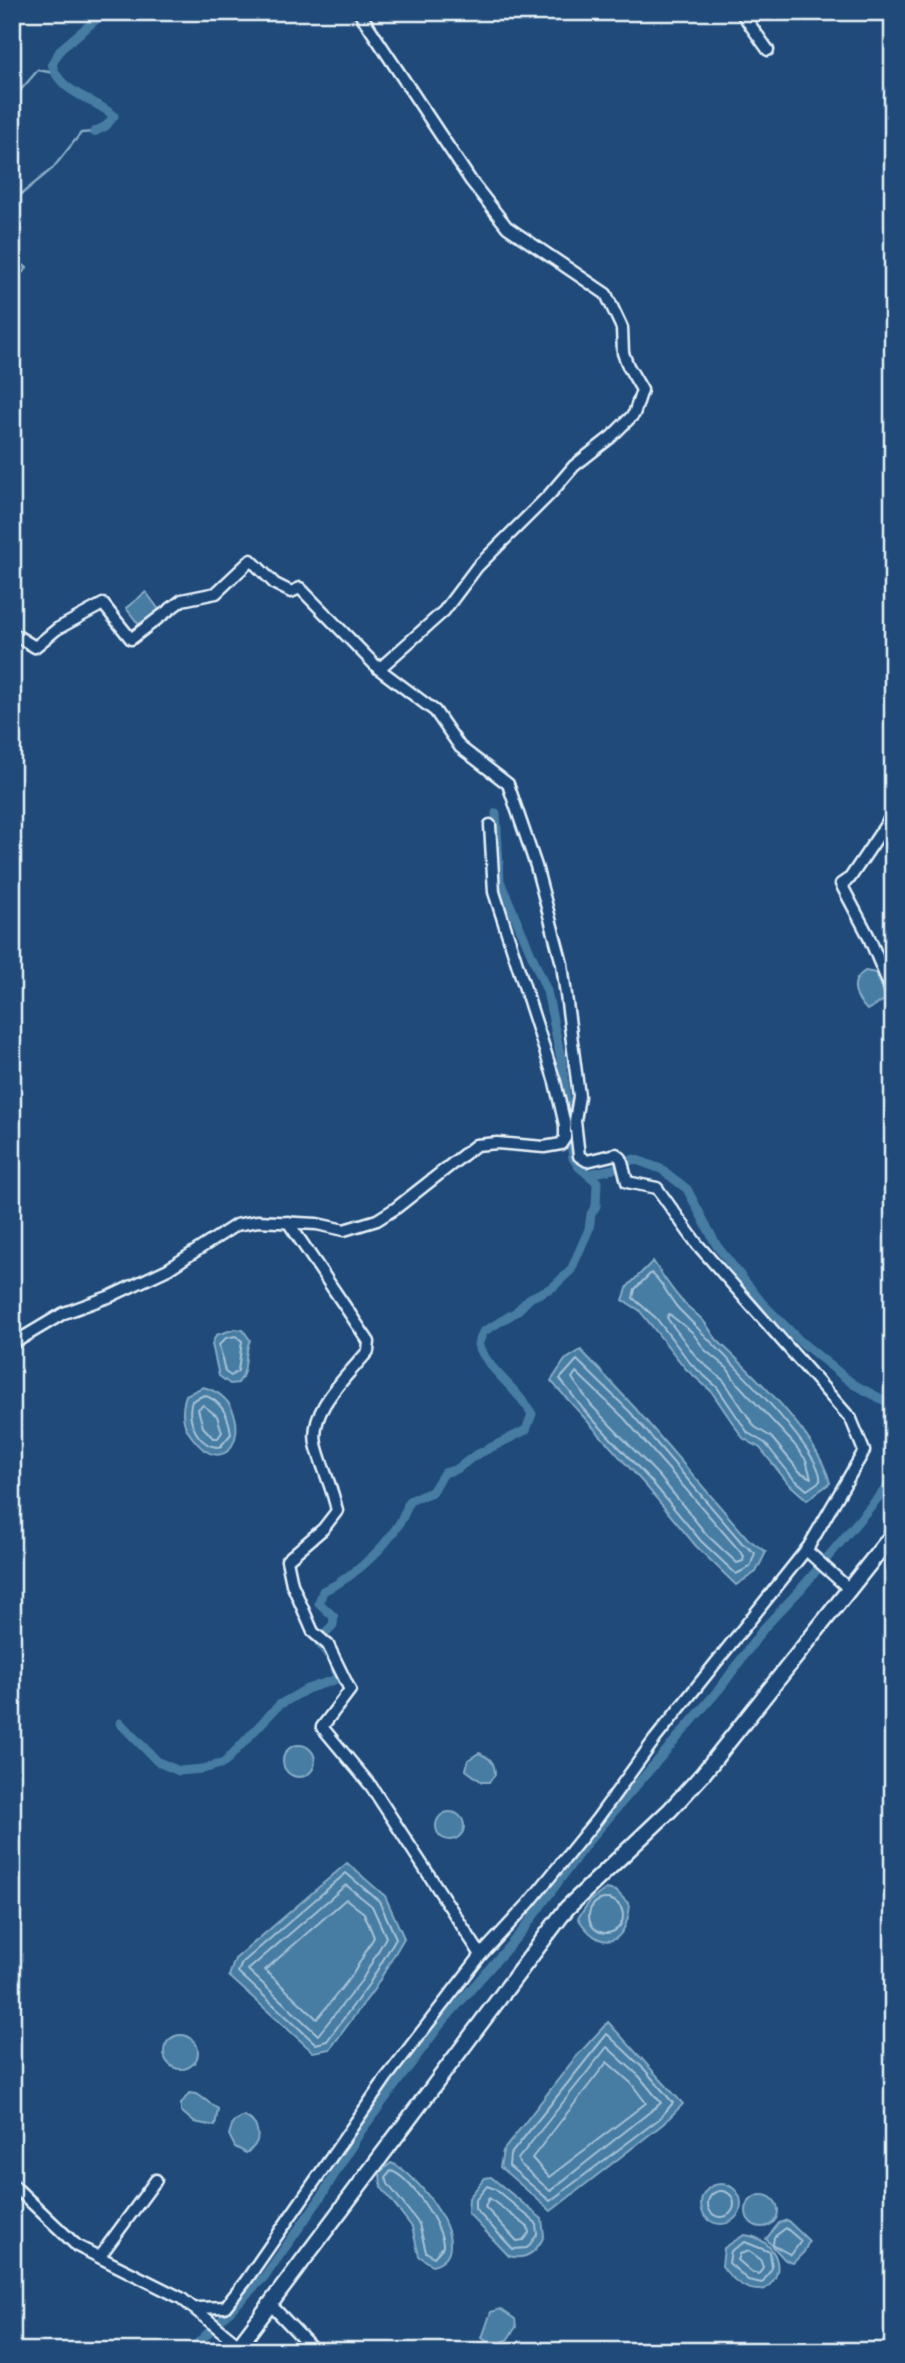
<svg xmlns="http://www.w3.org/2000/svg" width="905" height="2363" font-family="Mynerve,sans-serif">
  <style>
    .water { fill: #467ca3; stroke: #87abc5; stroke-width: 2 }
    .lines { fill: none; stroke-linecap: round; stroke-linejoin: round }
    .shore { stroke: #a7c2d6; stroke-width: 2 }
    .stream { stroke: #87abc5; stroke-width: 2.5 }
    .canal { stroke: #467ca3; stroke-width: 9 }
    .street-casing { stroke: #e8f1f8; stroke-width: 15 }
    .secondary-casing { stroke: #e8f1f8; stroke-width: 19 }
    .street { stroke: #1f4a7a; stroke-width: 10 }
    .secondary { stroke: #1f4a7a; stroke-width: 14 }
  </style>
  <rect width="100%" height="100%" fill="#1f4a7a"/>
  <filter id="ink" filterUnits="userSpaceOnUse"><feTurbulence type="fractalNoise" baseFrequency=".0143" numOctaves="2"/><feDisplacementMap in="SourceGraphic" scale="14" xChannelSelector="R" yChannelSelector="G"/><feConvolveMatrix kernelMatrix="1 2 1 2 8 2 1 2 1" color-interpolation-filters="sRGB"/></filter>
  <g filter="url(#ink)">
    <g class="water">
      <path d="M146 592 160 611 140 626 126 608Z"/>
      <path d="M865 971 876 973 886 999 867 1010C855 998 848 982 865 971Z"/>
      <path d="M653 1261C662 1275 671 1289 682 1301 689 1309 699 1315 705 1323 710 1329 713 1336 718 1341 753 1374 818 1435 830 1483L807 1500 788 1483 760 1448 743 1438 711 1391 686 1369 639 1310 623 1300 628 1286Z"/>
      <path d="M235 1329 243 1330 250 1340C243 1355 249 1370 238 1383L230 1384 219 1376 212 1344 216 1335Z"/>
      <path d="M581 1350 635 1408 748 1539 766 1552 756 1572 736 1585 696 1546 647 1487 551 1381 565 1360Z"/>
      <path d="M203 1387C262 1402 233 1492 192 1437 182 1425 181 1410 186 1395Z"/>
      <circle cx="299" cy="1761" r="16"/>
      <path d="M479 1753C490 1758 495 1762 495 1775L489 1782H482L466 1770 468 1760Z"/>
      <circle cx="450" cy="1826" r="14"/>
      <path d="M347 1863 385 1896 404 1938 375 1988 330 2049 313 2052 229 1976 235 1959Z"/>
      <path d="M606 1889 616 1891 630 1905C626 1947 600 1953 578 1918L590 1901Z"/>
      <path d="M608 2022 683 2104 663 2124 551 2211 500 2167 503 2151 575 2058Z"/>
      <circle cx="181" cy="2052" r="17"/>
      <path d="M189 2093 197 2094 218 2109 215 2126 194 2122 181 2111V2104Z"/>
      <path d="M244 2116C261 2124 263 2143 246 2153L235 2147 229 2135 233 2122Z"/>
      <path d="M391 2163C415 2170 482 2253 432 2265L419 2256 412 2227 381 2187 380 2172Z"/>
      <path d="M491 2177 542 2219 544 2236C537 2251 526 2261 509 2256L468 2213 469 2198 485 2178Z"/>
      <circle cx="721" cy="2204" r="20"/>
      <circle cx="762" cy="2211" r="16"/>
      <path d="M787 2220 809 2241 804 2252 793 2263 785 2260 766 2239 779 2223Z"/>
      <path d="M744 2235C773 2237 791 2270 765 2289 748 2294 731 2279 722 2266L724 2248Z"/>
      <path d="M500 2309 515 2319 516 2327 507 2340 493 2346 482 2338 491 2312Z"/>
    </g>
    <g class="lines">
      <g class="shore">
        <path d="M651 1273C662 1281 668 1296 677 1307 701 1333 826 1451 820 1481L807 1490 793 1478 765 1443 748 1433 717 1387 691 1364 656 1318 633 1298 635 1289Z"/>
        <path d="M669 1314 692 1332 705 1350 727 1368 736 1382 794 1444 806 1460 811 1478 800 1472 771 1437 755 1427 724 1381 697 1358 667 1318Z"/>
        <path d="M236 1336 242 1341 238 1371 231 1376 225 1372 219 1345 226 1338Z"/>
        <path d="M577 1360 630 1412 742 1543 755 1553 750 1567 736 1574 701 1541 652 1482 584 1410 560 1379Z"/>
        <path d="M576 1372 624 1418 744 1556 743 1561 737 1563 707 1535 659 1476 591 1405 572 1378Z"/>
        <path d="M204 1395C221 1401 229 1416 231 1434L220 1447C199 1448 185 1420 192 1401Z"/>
        <path d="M203 1405 217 1416 222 1432 218 1438H213L203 1427 198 1409Z"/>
        <path d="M346 1873 379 1901 396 1938 369 1984 327 2041 316 2044 238 1972 242 1963Z"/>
        <path d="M346 1885 372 1906 386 1937 362 1980 318 2035 248 1970Z"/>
        <circle cx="606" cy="1916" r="17"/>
        <path d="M346 1899 364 1913 374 1937 353 1974 317 2019 265 1970Z"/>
        <path d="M607 2034 645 2070 673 2103 659 2119 550 2201 509 2166 510 2155Z"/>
        <path d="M607 2047 639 2076 661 2103 550 2191 519 2163 518 2159Z"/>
        <path d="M607 2062 631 2083 646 2103 549 2177 532 2158Z"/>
        <path d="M391 2171C409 2175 445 2229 443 2247L434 2257 426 2252 419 2224 388 2184 386 2177Z"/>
        <path d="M487 2186 495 2189 536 2223 537 2235 527 2248 513 2249 475 2209V2201Z"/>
        <circle cx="721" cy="2204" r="13"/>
        <path d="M489 2198 528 2227 529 2233 523 2240 517 2241 485 2207Z"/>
        <path d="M786 2228 801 2241 791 2255 773 2245 774 2237Z"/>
        <path d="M745 2242 770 2252 772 2268 762 2283 748 2280 729 2263 731 2251Z"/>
        <path d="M749 2251 760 2259 763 2267 759 2274 752 2272 738 2260 740 2254Z"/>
      </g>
      <g class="stream">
        <path d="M12 100 38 70 54 73"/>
        <path d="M12 202 53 168 81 133 94 132"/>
        <path d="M12 256 27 268 12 282"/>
      </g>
      <g class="canal">
        <path d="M94 132 106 126 114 116C94 98 59 93 52 64L61 49 105 12"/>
        <path d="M590 1174 613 1169 634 1159 661 1169 687 1189 717 1246 763 1304 800 1341 853 1384 893 1405"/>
        <path d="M320 1638 333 1625 334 1617 319 1603 323 1591C356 1577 400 1536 409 1501L432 1492 444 1473 457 1469 474 1456 526 1430 532 1414C516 1387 491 1373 478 1345L483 1332 516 1312 530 1298 553 1287 571 1270 589 1229 591 1214 596 1206 597 1182 579 1167 573 1158 562 1063 547 991 500 881 496 813"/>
        <path d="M120 1723 158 1762 179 1771 203 1769 224 1763 279 1705 307 1689 337 1679 334 1663 319 1643"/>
        <path d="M190 2351 265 2276 319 2200 361 2131 440 2025 523 1930 586 1844 721 1687 764 1628 800 1590 893 1480"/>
      </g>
      <g class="street-casing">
        <g id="street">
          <path d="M359 12 471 181 507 227 606 294 622 328 623 353 628 366 642 390 634 414 611 437 574 466 550 494 477 567 444 611 379 669"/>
          <path d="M741 12 768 50"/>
          <path d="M12 638 17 636 35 647 57 629 103 604 131 639 182 600 216 593 251 560 275 584 291 592 300 588 379 669 435 711 460 747 508 784 536 866 562 964 579 1096 575 1121 579 1156 587 1161 616 1154 621 1158 627 1182 657 1188 697 1244 851 1419 864 1451 809 1546 655 1739 597 1819 529 1903 481 1955 386 2078 245 2282 225 2307 198 2308"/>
          <path d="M893 814 850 878 841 884 868 935 893 994"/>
          <path d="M288 1222 369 1342 368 1351C347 1377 306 1411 317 1448 323 1470 333 1489 337 1511L323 1529 287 1560 292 1584 313 1632 328 1645 350 1690 322 1727 371 1786 481 1955"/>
          <path d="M12 1344 64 1313 111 1296 168 1269 236 1225 258 1221 317 1224 344 1230 377 1220 396 1208 476 1145 497 1143 544 1147 561 1144 565 1138V1125L555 1082 494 892 490 825"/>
          <path d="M806 1550 849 1589"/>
          <path d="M12 2184 77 2246 181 2298 239 2345"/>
          <path d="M100 2256 156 2180"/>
          <path d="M271 2305 315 2351"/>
        </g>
      </g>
      <g class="secondary-casing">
        <path id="secondary" d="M235 2351 567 1908 670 1810 702 1775 893 1534"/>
      </g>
      <use href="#street" class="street"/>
      <use href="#secondary" class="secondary"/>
    </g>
  </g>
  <rect width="905" height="2363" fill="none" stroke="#1f4a7a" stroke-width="42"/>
  <rect x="21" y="21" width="863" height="2321" fill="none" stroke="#e8f1f8" stroke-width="2.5" filter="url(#ink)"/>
</svg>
